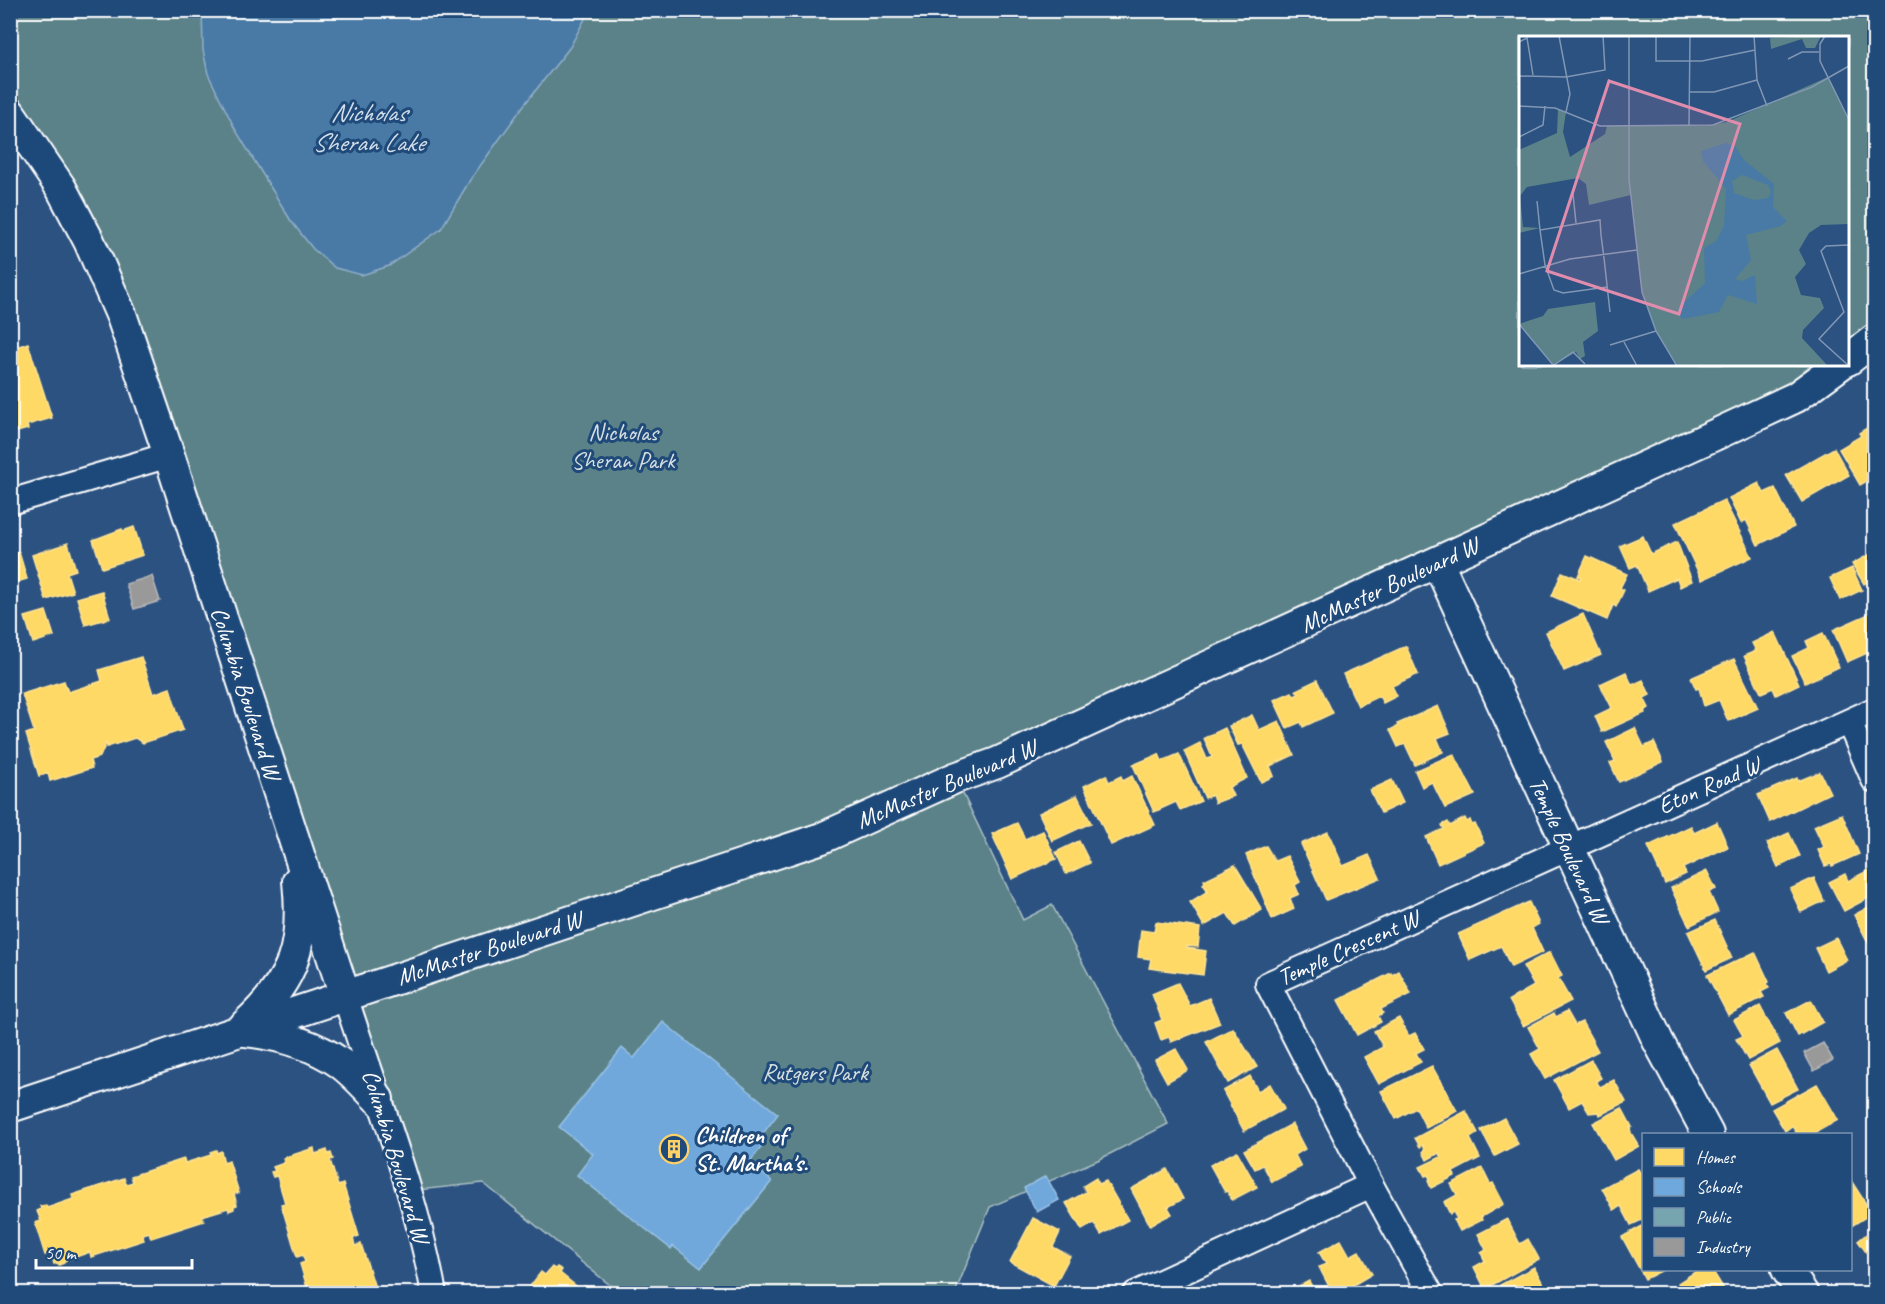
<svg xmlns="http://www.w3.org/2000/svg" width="1885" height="1304" font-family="Caveat,sans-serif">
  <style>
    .green { fill: #5a8288; stroke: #acc0c4; stroke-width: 1.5 }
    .water { fill: #497aa6; stroke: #92afca; stroke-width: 1.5 }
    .homes { fill: #ffd966; stroke: #ffe494; stroke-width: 1.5 }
    .schools { fill: #6fa8dc; stroke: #9ac2e6; stroke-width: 1.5 }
    .public { fill: #76a5af; stroke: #9fc0c7; stroke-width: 1.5 }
    .industry { fill: #999; stroke: #b8b8b8; stroke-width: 1.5 }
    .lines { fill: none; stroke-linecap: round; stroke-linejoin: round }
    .minor-casing { stroke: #fff; stroke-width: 28 }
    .tertiary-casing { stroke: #fff; stroke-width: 34 }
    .minor { stroke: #1f4a7a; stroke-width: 24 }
    .tertiary { stroke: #1f4a7a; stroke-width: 30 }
    .labels { text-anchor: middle; stroke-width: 6; stroke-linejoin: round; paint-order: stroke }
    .park-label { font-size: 24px; fill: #d6e0e1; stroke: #1f4a7a }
    .street-label { font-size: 24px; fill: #fff; stroke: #1f4a7a }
    .poi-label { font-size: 24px; font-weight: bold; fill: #fff; stroke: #1f4a7a; text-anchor: start }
    .water-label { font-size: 26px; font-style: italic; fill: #d2dee9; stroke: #1f4a7a }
    .inset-road { fill: none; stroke: #8097b4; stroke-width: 1.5 }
    .view { fill: #e08cad; fill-opacity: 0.15; stroke: #e08cad; stroke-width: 3 }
    .inset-edge { fill: none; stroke: #fff; stroke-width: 3 }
  </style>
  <rect width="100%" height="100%" fill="#2c5282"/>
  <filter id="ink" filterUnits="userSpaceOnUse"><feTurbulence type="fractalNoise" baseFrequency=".0167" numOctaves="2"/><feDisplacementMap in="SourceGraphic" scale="12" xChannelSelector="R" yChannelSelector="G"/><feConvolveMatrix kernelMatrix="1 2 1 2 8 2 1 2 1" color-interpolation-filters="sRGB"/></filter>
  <g filter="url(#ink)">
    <path class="green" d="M11 11H1874V336L1848 357V38H1520V364L1838 365 956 779 1023 920 1052 905 1168 1124 1100 1159 990 1207 955 1293H620L483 1183 409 1191 122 317 11 113Z"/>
    <path class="water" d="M202 10H589V11L570 47 524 105 470 180 441 229 389 266 362 275 335 268 313 249 291 221 235 129 208 74 203 50Z"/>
    <g class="homes">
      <path d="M28 343 52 418 27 425 28 429 10 434V349Z"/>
      <path d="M1870 426 1874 433V477L1860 485 1839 449 1861 436 1859 433Z"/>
      <path d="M1834 448 1849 475 1802 502 1786 475Z"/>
      <path d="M1759 483 1764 493 1775 488 1794 527 1758 545 1746 520 1741 523 1729 498Z"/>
      <path d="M1724 500 1752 557 1702 580 1675 523Z"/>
      <path d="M134 527 143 555 102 568 93 540 122 529 123 531Z"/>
      <path d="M1643 536 1651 554 1677 542 1692 581 1680 587 1677 578 1648 591 1637 565 1630 568 1620 546Z"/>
      <path d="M68 543 76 570 67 573 73 592 46 600 32 555Z"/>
      <path d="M19 552 27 579 10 584V555Z"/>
      <path d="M1874 552V578L1864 584 1852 564Z"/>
      <path d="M1587 556 1627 574 1620 588 1624 590 1616 607 1613 605 1607 620 1552 596 1562 572 1580 579 1581 577 1578 576Z"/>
      <path d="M1852 568 1862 590 1840 600 1830 578Z"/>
      <path d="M102 591 110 618 85 625 77 598Z"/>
      <path d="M46 611 54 636 33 643 25 617Z"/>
      <path d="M1871 613 1874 622V650L1847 662 1833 630Z"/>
      <path d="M1583 614 1601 655 1564 671 1546 632Z"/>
      <path d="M1775 632 1799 684 1776 695 1773 688 1761 693 1744 656 1756 651 1752 643Z"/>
      <path d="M1823 633 1839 667 1805 683 1792 656 1809 648 1806 641Z"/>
      <path d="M1406 646 1418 674 1392 686 1397 696 1383 703 1379 696 1358 706 1343 674Z"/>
      <path d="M141 657 153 694 170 688 183 730 143 743 135 738 107 747 106 743 100 757 90 760 92 768 50 781 48 773 39 776 26 734 34 731 22 694 64 681 68 692 102 681 99 670Z"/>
      <path d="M1734 659 1758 708 1728 721 1719 700 1704 706 1699 688 1696 689 1691 678Z"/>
      <path d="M1626 672 1632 685 1643 680 1650 695 1644 698 1649 708 1644 711 1645 713 1602 732 1595 716 1612 708 1600 684Z"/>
      <path d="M1317 680 1333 713 1303 727 1301 722 1287 728 1274 700 1292 692 1294 696 1299 694 1296 690Z"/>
      <path d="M1438 706 1450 733 1437 738 1443 752 1415 765 1405 744 1398 747 1390 730 1398 726 1397 724Z"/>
      <path d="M1252 715 1259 730 1279 721 1294 755 1270 766 1274 776 1261 782 1242 744 1238 745 1229 726Z"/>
      <path d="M1225 728 1247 778 1229 787 1233 796 1215 803 1212 795 1205 798 1184 751 1200 743 1207 759 1212 757 1204 738Z"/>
      <path d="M1635 728 1644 747 1654 742 1663 762 1619 782 1610 763 1615 761 1606 742Z"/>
      <path d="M1159 754 1162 761 1179 754 1201 801 1180 810 1176 802 1154 812 1133 765Z"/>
      <path d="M1454 754 1475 795 1445 808 1432 782 1422 787 1415 771Z"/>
      <path d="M1820 772 1830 793 1770 822 1758 795 1797 778 1798 781Z"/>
      <path d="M1106 775 1109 782 1121 776 1123 781 1132 776 1155 825 1111 845 1084 786Z"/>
      <path d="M1392 780 1403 803 1381 813 1370 790Z"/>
      <path d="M1077 795 1091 823 1052 841 1039 813Z"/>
      <path d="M1842 814 1859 854 1832 866 1831 864 1825 866 1818 850 1824 847 1814 826Z"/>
      <path d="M1465 818 1467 822 1470 820 1472 825 1475 824 1484 843 1438 864 1426 837 1444 829 1442 825 1448 822 1450 826Z"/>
      <path d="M1717 822 1728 847 1683 868 1686 874 1665 884 1648 846 1691 826 1694 833Z"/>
      <path d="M1017 823 1025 839 1043 831 1056 859 1012 879 992 834Z"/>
      <path d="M1328 832 1343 866 1369 855 1380 878 1326 900 1301 844Z"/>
      <path d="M1789 833 1800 856 1778 867 1767 843Z"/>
      <path d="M1079 841 1090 863 1066 874 1056 852Z"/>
      <path d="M1266 846 1275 861 1287 856 1300 882 1295 885 1299 894 1290 898 1294 909 1272 919 1246 855Z"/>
      <path d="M1235 865 1262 910 1235 926 1227 913 1204 926 1190 902 1208 891 1203 884 1205 882 1204 880Z"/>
      <path d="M1869 870 1874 881V895L1844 911 1829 882 1845 874 1848 881Z"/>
      <path d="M1707 871 1716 889 1709 892 1718 912 1689 926 1671 888Z"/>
      <path d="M1814 878 1824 901 1801 912 1790 889Z"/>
      <path d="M1529 902 1539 924 1532 928 1543 952 1511 967 1501 946 1470 960 1458 934Z"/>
      <path d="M1874 904V943L1870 946 1854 915Z"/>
      <path d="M1715 920 1732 958 1706 970 1688 932Z"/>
      <path d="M1156 922 1200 928 1198 947 1187 946V948L1206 951 1203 975 1149 968 1151 959 1138 957 1141 930 1154 932Z"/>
      <path d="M1836 938 1847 960 1826 971 1815 948Z"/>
      <path d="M1550 952 1562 976 1558 978 1571 1001 1523 1026 1509 1000 1534 986 1523 966Z"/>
      <path d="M1755 952 1769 982 1767 983 1769 988 1761 992 1764 997 1728 1015 1707 975Z"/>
      <path d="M1399 971 1411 994 1381 1009 1383 1013 1378 1016 1381 1022 1357 1035 1338 1000 1391 973 1392 975Z"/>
      <path d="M1178 983 1190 1006 1209 998 1220 1023 1171 1042 1169 1037 1161 1040 1155 1023 1162 1020 1152 994Z"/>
      <path d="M1811 1000 1823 1022 1798 1036 1786 1013Z"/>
      <path d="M1760 1006 1780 1043 1748 1060 1736 1039 1743 1036 1734 1020Z"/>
      <path d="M1567 1011 1575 1025 1582 1022 1598 1051 1545 1079 1531 1054 1540 1049 1528 1027 1554 1013 1556 1017Z"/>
      <path d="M1399 1018 1409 1036 1415 1033 1424 1049 1416 1053 1421 1062 1379 1084 1364 1057 1383 1047 1374 1031Z"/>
      <path d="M1233 1028 1257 1067 1228 1083 1206 1042Z"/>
      <path d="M1176 1049 1188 1070 1167 1082 1155 1060Z"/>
      <path d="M1777 1050 1798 1089 1770 1103 1749 1065Z"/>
      <path d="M1591 1060 1601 1078 1596 1081 1600 1087 1614 1080 1626 1102 1600 1115 1599 1112 1589 1113 1582 1101 1569 1108 1554 1080Z"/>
      <path d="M1432 1066 1457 1111 1426 1128 1416 1108 1396 1119 1381 1091Z"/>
      <path d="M1250 1076 1258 1091 1270 1084 1284 1109 1244 1131 1223 1091Z"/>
      <path d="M1817 1084 1838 1120 1813 1134H1797L1792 1126 1785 1131 1772 1109Z"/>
      <path d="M1622 1108 1632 1127 1630 1128 1631 1133 1639 1146 1614 1160 1593 1123Z"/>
      <path d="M1466 1111 1478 1133 1470 1138 1480 1158 1453 1172 1455 1176 1431 1188 1428 1181 1430 1179 1428 1175 1425 1176 1420 1167 1441 1157 1439 1153 1427 1160 1423 1152 1425 1150 1423 1145 1420 1147 1415 1138Z"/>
      <path d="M1504 1118 1518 1144 1495 1156 1481 1130Z"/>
      <path d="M1292 1124 1305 1149 1295 1155 1301 1167 1272 1182 1263 1165 1255 1169 1244 1150Z"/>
      <path d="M314 1148 315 1154 327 1150 328 1154 331 1153 333 1159 330 1160 338 1186 343 1184 359 1236 353 1238 355 1246 361 1244 377 1294H309L300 1264 305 1262 303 1255 297 1257 281 1204 285 1203 277 1176 273 1177 271 1172 275 1171 273 1167 284 1163 283 1158Z"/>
      <path d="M216 1150 217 1153 221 1151 224 1163 229 1161 239 1193 234 1194 237 1205 234 1206V1209L229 1211 228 1208 202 1216 204 1221 151 1238 149 1232 142 1234 144 1240 91 1257 90 1252 64 1261V1263L59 1265 58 1263 54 1264 51 1253 45 1255 35 1223 41 1221 37 1211 41 1209 40 1206 46 1205 47 1208 73 1199 72 1195 124 1178 126 1184 133 1182 131 1176 184 1159 185 1163 211 1155 210 1152Z"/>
      <path d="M1237 1151 1257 1187 1232 1200 1227 1191 1225 1192 1210 1165Z"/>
      <path d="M1482 1168 1490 1184 1493 1183 1504 1204 1481 1217 1482 1220 1460 1231 1454 1220 1457 1219 1453 1212 1450 1214 1444 1202 1457 1195 1451 1184Z"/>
      <path d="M1167 1169 1183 1199 1168 1207 1172 1214 1150 1225 1131 1189Z"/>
      <path d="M1638 1169 1644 1179V1219L1631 1225 1621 1206 1614 1210 1602 1188Z"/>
      <path d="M1096 1178 1099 1184 1106 1181 1128 1220 1101 1235 1094 1223 1082 1230 1066 1203 1086 1192 1083 1186Z"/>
      <path d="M1850 1179 1872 1213 1850 1227Z"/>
      <path d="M1033 1218 1060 1232 1053 1247 1070 1256 1054 1286 1010 1262Z"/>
      <path d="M1507 1219 1520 1244 1528 1239 1539 1259 1485 1289 1474 1267 1485 1261 1481 1253 1486 1250 1478 1234Z"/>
      <path d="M1644 1225V1270H1663L1645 1279 1622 1237Z"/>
      <path d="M1874 1228V1263L1858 1241Z"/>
      <path d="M1341 1240 1350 1256 1359 1251 1372 1274 1338 1294H1333L1319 1267 1326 1264 1319 1252Z"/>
      <path d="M552 1267 555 1269 557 1267 562 1270 560 1273 581 1290 585 1286 594 1294H524L541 1272 545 1275Z"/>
      <path d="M1534 1267 1546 1289 1552 1286 1556 1294H1505L1500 1285Z"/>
      <path d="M1698 1270H1712L1727 1294H1683L1678 1283Z"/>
      <path d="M1309 1281 1316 1294H1287L1286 1293Z"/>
      <path d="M1366 1285 1371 1294H1350Z"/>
    </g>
    <g class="schools">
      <path d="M663 1022 778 1114 758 1140 764 1144 749 1163 772 1181 701 1268 673 1246 671 1249 577 1175 593 1154 559 1127 622 1048 634 1058Z"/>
      <path d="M1046 1176 1059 1200 1037 1212 1024 1188Z"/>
    </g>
    <path class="public" d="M10 951 17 972 10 974Z"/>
    <g class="industry">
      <path d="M152 576 160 601 134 609 126 584Z"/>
      <path d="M1823 1043 1833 1060 1814 1071 1804 1053Z"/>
    </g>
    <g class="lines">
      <g class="minor-casing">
        <g id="minor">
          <path d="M10 502 169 455"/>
          <path d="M1849 722 1874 780"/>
          <path d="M345 996C376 1094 416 1192 434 1294"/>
          <path d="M1135 1294 1371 1185"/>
          <path d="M1431 1294 1371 1185 1268 984 1874 710"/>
        </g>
      </g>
      <g class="tertiary-casing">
        <g id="tertiary">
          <path d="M10 113 61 188 89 241 122 317 169 455 345 996"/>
          <path d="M1848 360 1874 340"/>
          <path d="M1438 563 1658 1041 1708 1134"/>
          <path d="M245 1025C294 980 305 947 298 881"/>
          <path d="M246 1031C279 1035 312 1043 340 1063 354 1073 366 1087 378 1099"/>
          <path d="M10 1107 822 838 955 778 997 763 1721 432 1796 397 1841 364"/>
          <path d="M1787 1270 1803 1294"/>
        </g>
      </g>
      <use href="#minor" class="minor"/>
      <use href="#tertiary" class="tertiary"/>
    </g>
  </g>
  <defs>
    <g id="building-ring" transform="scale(1.5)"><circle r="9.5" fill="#1f4a7a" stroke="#ffd166" stroke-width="1.5"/><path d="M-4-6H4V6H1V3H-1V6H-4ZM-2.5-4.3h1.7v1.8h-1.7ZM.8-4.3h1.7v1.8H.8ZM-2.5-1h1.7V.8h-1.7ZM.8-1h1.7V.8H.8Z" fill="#ffd166"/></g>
  </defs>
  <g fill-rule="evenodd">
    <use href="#building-ring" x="674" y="1149"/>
  </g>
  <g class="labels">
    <g class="park-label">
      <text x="623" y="440">Nicholas<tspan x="623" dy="28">Sheran Park</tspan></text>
      <text x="815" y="1080">Rutgers Park</text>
    </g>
    <g class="street-label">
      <text transform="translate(1389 585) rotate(-25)" y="8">McMaster Boulevard W</text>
      <text transform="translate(246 693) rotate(72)" y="8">Columbia Boulevard W</text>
      <text transform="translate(946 784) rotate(-23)" y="8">McMaster Boulevard W</text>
      <text transform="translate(1709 785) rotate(-24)" y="8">Eton Road W</text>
      <text transform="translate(1569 850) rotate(65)" y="8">Temple Boulevard W</text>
      <text transform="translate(489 948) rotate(-18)" y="8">McMaster Boulevard W</text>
      <text transform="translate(1348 948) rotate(-24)" y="8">Temple Crescent W</text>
      <text transform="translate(396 1156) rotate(73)" y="8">Columbia Boulevard W</text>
    </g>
    <g class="poi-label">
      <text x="695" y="1143">Children of<tspan x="695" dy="28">St. Martha's.</tspan></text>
    </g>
    <g class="water-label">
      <text x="368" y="121">Nicholas<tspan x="368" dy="30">Sheran Lake</tspan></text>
    </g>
  </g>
  <g transform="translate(1519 36)">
    <rect width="330" height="330" fill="#2c5282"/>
    <path d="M302 0 296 12H287L283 3 252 13 251 2ZM309 41 330 84V188L302 189 290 197 280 214 287 228 276 241 282 259 301 262 305 272 284 294 283 302 309 330H159L137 295 123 256 112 159 70 169 67 148 59 142 8 151 1 160 4 191 21 192 0 197V114L38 97 39 73 47 76 44 96 51 121 86 98 88 90H185L208 86ZM76 266 79 295 64 306 66 320 61 323 57 316 35 329 0 288 24 280 29 273Z" fill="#5a8288"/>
    <path d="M207 107 216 110 225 124 255 148 254 171 268 185 262 190 227 199 232 224 216 243 223 245 236 239 238 268 209 259 200 276 164 283 160 280 161 270 186 247 185 212 197 205 205 190 207 153 184 125 182 115ZM223 139 249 149 252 156 249 162 235 164 215 157 213 145Z" fill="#497aa6" fill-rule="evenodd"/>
    <path class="inset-road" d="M40 0 51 58 47 76M110 0V143L123 256 137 295 158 330M137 0V25H183L236 14M235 0 238 44 248 70M306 0 301 8V25L330 84M0 6 8 2 14 39M269 23 283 16H300M0 40 47 41 86 34 84 0M171 56H195L238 44M0 70 36 72 81 90 194 89 293 51 330 30M170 90 171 0M0 101 24 89 26 70M54 158 57 187M18 165 21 194M330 209 307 210 302 215 325 276 300 303 330 330M0 238 51 223 118 214M88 251 44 257 35 254 26 229 21 194 81 184 82 199 85 222 91 276M0 288 35 330M105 306 118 330M91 309 137 295M35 329 54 316 66 328"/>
    <path class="view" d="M90 45 221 88 160 278 28 235Z"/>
    <rect width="330" height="330" class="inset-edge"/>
  </g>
  <rect width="1885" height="1304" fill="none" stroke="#1f4a7a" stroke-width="36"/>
  <rect x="18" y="18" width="1849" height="1268" fill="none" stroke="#fff" stroke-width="2" filter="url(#ink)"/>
  <rect x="1642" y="1133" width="210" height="138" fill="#1f4a7a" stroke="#7992af" stroke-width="1.5"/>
  <rect x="1654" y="1148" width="30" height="18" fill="#ffd966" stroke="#7992af" stroke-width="1.5"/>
  <text x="1696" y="1163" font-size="18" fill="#ffffff">Homes</text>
  <rect x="1654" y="1178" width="30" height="18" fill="#6fa8dc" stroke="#7992af" stroke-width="1.5"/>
  <text x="1696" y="1193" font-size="18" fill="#ffffff">Schools</text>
  <rect x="1654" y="1208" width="30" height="18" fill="#76a5af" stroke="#7992af" stroke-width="1.5"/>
  <text x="1696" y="1223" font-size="18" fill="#ffffff">Public</text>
  <rect x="1654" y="1238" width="30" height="18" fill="#999999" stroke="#7992af" stroke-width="1.5"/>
  <text x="1696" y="1253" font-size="18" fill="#ffffff">Industry</text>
  <path d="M36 1259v9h156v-9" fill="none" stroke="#ffffff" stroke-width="3"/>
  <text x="45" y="1259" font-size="18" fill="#ffffff" stroke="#1f4a7a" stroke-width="4.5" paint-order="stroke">50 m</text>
</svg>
